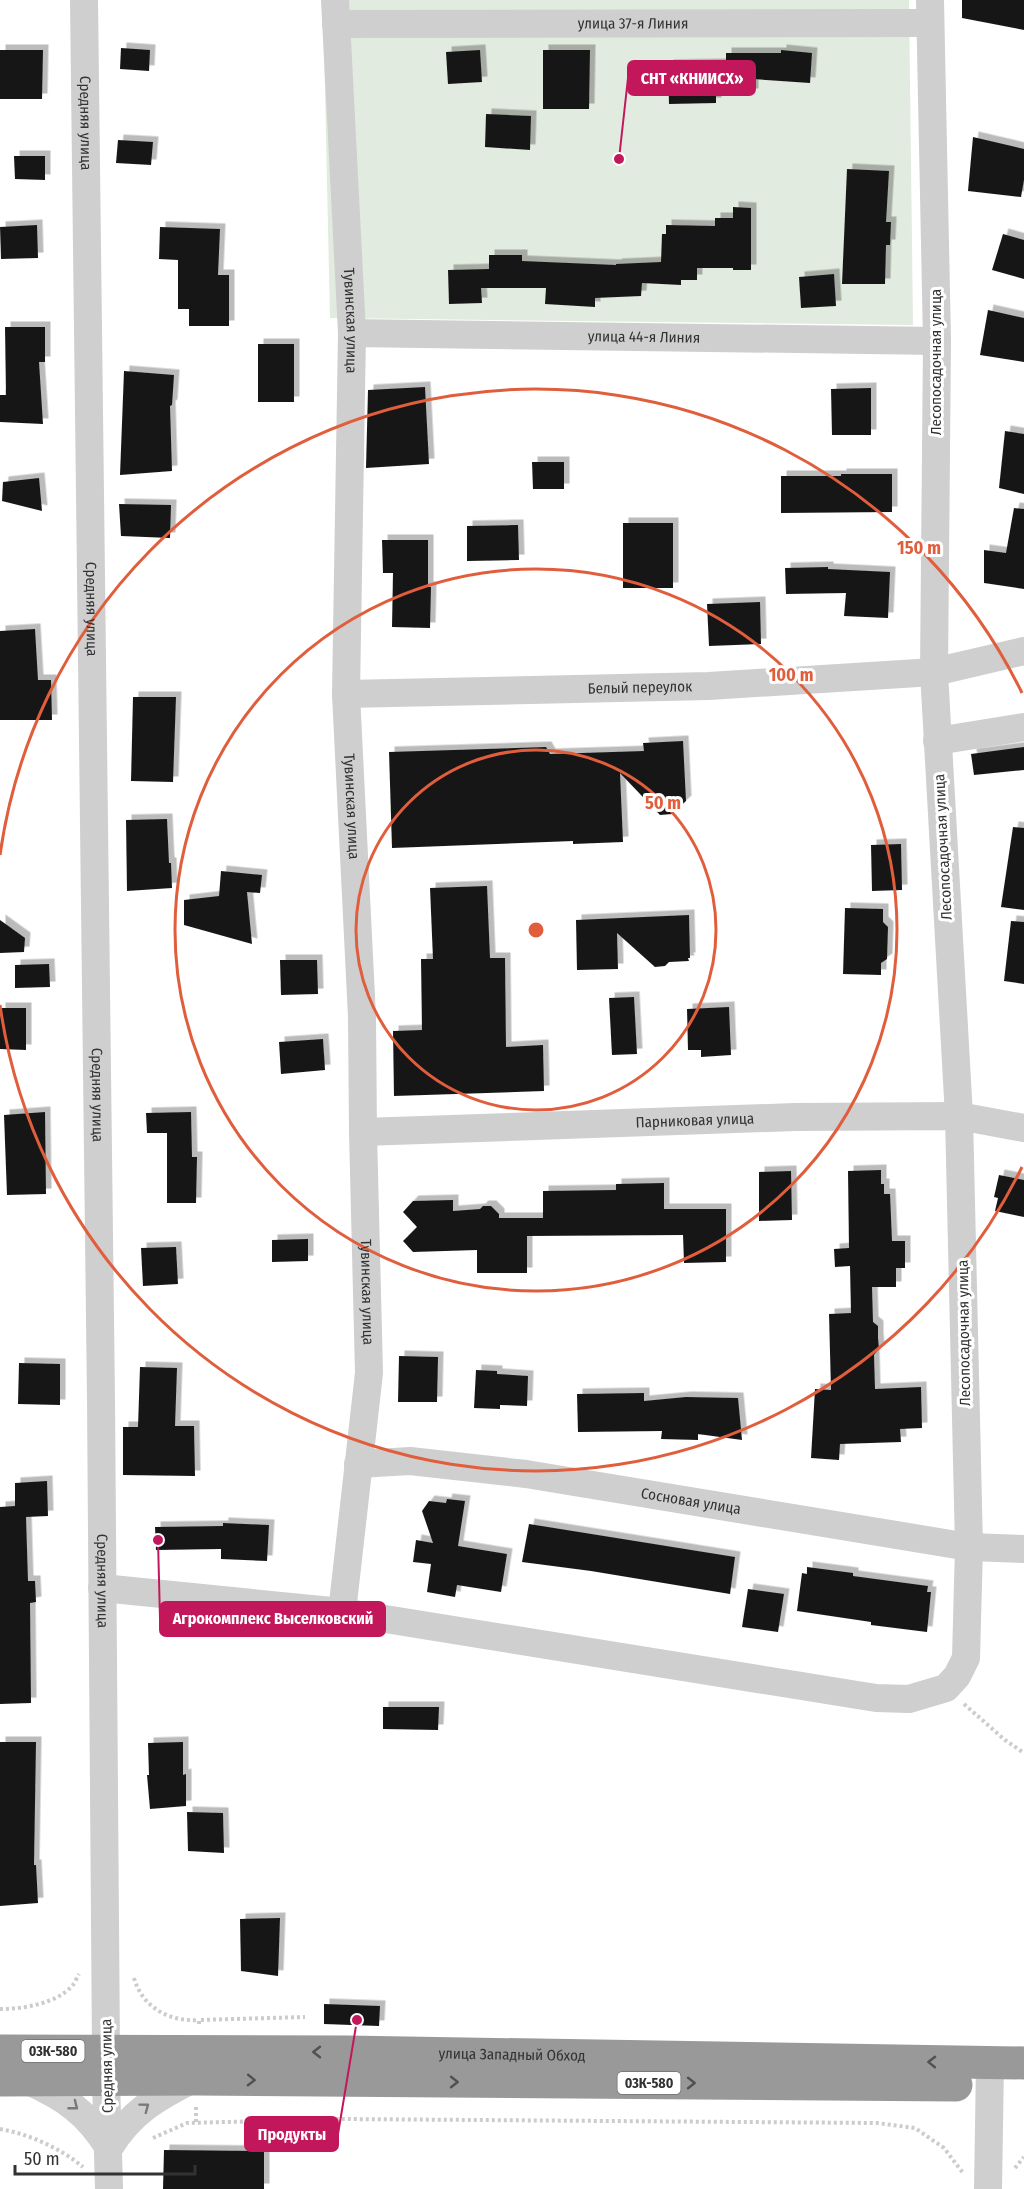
<svg xmlns="http://www.w3.org/2000/svg" width="1024" height="2189" font-family="'Fira Sans Condensed',sans-serif">
  <style>
    .green { fill: #e2ebdf }
    .building { fill: #191919; filter: url(#shadow) }
    .lines { fill: none; stroke-linecap: round; stroke-linejoin: round }
    .path { stroke: #ccc; stroke-width: 4; stroke-dasharray: 3 3; stroke-linecap: butt }
    .minor { stroke: #cfcfcf; stroke-width: 28 }
    .highway { stroke: #999; stroke-width: 33 }
    .oneway { stroke: #515151 }
    .oneway2 { stroke: #797979 }
    .ring { fill: none; stroke: #e15e3d; stroke-width: 3 }
    .labels { text-anchor: middle; stroke-width: 6; stroke-linejoin: round; paint-order: stroke }
    .shield { fill: #fff; stroke: #707070; stroke-width: 1.5 }
    .shield-label { font-size: 14px; font-weight: bold; fill: #323232 }
    .street-label { font-size: 15px; fill: #323232; stroke: #fff }
    .centre { fill: #e15e3d; stroke: #fff; stroke-width: 3 }
    .ring-label { font-size: 18px; text-anchor: middle; font-weight: bold; fill: #e15e3d; stroke: #fff; stroke-width: 6; stroke-linejoin: round; paint-order: stroke }
    .leader { fill: none; stroke: #c2185b; stroke-width: 2 }
    .callout-dot { fill: #c2185b; stroke: #fff; stroke-width: 2 }
    .callout { fill: #c2185b; stroke: #c2185b; stroke-width: 2 }
    .callout-label { font-size: 16px; text-anchor: middle; font-weight: bold; fill: #fff }
  </style>
  <defs>
    <filter id="shadow"><feDropShadow dx="5.5" dy="-5.5" stdDeviation="0" flood-color="#0004"/></filter>
  </defs>
  <rect width="100%" height="100%" fill="#fff"/>
  <path class="green" d="M323 0H909L913 325 330 318Z"/>
  <g class="building">
    <path d="M962 0H1024V30L962 18Z"/>
    <path d="M121 48 150 50 149 71 120 69Z"/>
    <path d="M0 50H43L42 99H0Z"/>
    <path d="M480 50 482 82 448 84 446 52Z"/>
    <path d="M543 50H590L589 109H543Z"/>
    <path d="M781 50 812 53 810 83 753 79V94L716 93V103L669 104 668 65 726 64V53H781Z"/>
    <path d="M486 114 531 116 530 150 485 147Z"/>
    <path d="M973 137 1024 149V180L1021 197 968 191Z"/>
    <path d="M118 140 153 142 151 165 116 163Z"/>
    <path d="M14 156H45V180L15 179Z"/>
    <path d="M847 169 889 171 886 222H891L890 245H886L885 284H842Z"/>
    <path d="M733 207 751 208V270H733V268H697V280H681V285L642 283 641 296 595 298V307L545 304 546 288H481L482 303 449 304 448 270 489 269V255H522V261L616 265V264L661 262 662 234H666V225L715 226V218H733Z"/>
    <path d="M37 225 38 258 1 259 0 227Z"/>
    <path d="M160 227 220 229 218 275H229V326H189V309H178V260L159 259Z"/>
    <path d="M1003 234 1024 240V279L992 270Z"/>
    <path d="M834 274 836 306 801 308 799 277Z"/>
    <path d="M988 310 1024 318V362L980 355Z"/>
    <path d="M5 327H45V362H39L43 424 0 422V395H6Z"/>
    <rect x="258" y="344" width="36" height="58"/>
    <path d="M124 371 174 375 172 405 170 406 172 471 120 475Z"/>
    <path d="M425 387 429 464 366 468 368 390Z"/>
    <path d="M871 388V435H832L831 389Z"/>
    <path d="M1005 431 1024 434V494L999 488Z"/>
    <path d="M532 462H564V489H533Z"/>
    <path d="M841 474H892V512L781 513V476H841Z"/>
    <path d="M39 478 42 511 2 501 3 482Z"/>
    <path d="M119 504 171 505 170 538 121 536Z"/>
    <path d="M1014 508 1024 509V589L984 583V550L1006 553Z"/>
    <rect x="623" y="523" width="50" height="65"/>
    <path d="M518 525 519 560 467 561V526Z"/>
    <path d="M382 540H428V587H431L430 628 392 627 393 573H383Z"/>
    <path d="M828 567V569L890 572 888 618 844 616 846 593 786 594 785 568Z"/>
    <path d="M760 602 761 644 709 646 707 604Z"/>
    <path d="M35 629 38 680H51L52 720H0V631Z"/>
    <path d="M133 697H176L173 782 131 781Z"/>
    <path d="M683 741 686 801 672 814 660 815 620 773 623 842 573 844V841L392 848 389 752 546 747 550 754 644 751 643 743Z"/>
    <path d="M1024 747V770L974 775 971 754Z"/>
    <path d="M167 819 169 863H171L172 888 127 891 126 820Z"/>
    <path d="M1013 827 1024 828V910L1001 907Z"/>
    <path d="M901 844 902 890 872 891 871 845Z"/>
    <path d="M221 871 262 875 260 893 247 892 252 944 184 925V900L219 896Z"/>
    <path d="M487 886 490 958H505L506 1047 543 1045 544 1091 394 1096 393 1031 422 1030 421 959H433L430 888Z"/>
    <path d="M845 908 883 909V922L888 927 887 959 881 963V975L843 974Z"/>
    <path d="M689 915 690 958H688L689 961 669 962 665 966 655 967 617 933 618 969 577 970 576 920Z"/>
    <path d="M0 920 25 938 24 952 0 953Z"/>
    <path d="M1011 921 1024 922V984L1004 981Z"/>
    <path d="M280 960H317L318 994 281 995Z"/>
    <path d="M49 964 50 987 15 988V965Z"/>
    <path d="M634 997 637 1054 612 1055 609 998Z"/>
    <path d="M729 1007 731 1055 701 1057V1050H688L687 1009Z"/>
    <path d="M0 1008H26V1050L0 1049Z"/>
    <path d="M323 1039 325 1070 281 1074 279 1042Z"/>
    <path d="M45 1112 46 1194 7 1195 4 1115Z"/>
    <path d="M191 1112 192 1157H197L196 1203H167V1133H147L146 1113Z"/>
    <path d="M881 1170V1184H884V1194H890L892 1241H905V1268H896V1287H872L873 1322 878 1326V1338L879 1349 874 1355 875 1389 921 1387 922 1428 900 1429 901 1442 840 1444 839 1460 811 1458 815 1389 831 1390 829 1314 851 1313 850 1266 835 1267 834 1249 849 1248 848 1171Z"/>
    <path d="M791 1171 792 1220 759 1221V1172Z"/>
    <path d="M999 1175 1024 1180V1217L995 1211 998 1198 994 1197Z"/>
    <path d="M664 1183V1209H726V1262L684 1263 683 1235 527 1236V1273H477V1250L413 1252 403 1241 417 1227 403 1212 413 1201 453 1200V1211L480 1209 483 1206H491L499 1214V1218H543V1191L616 1190V1184Z"/>
    <path d="M308 1239V1261L272 1262V1240Z"/>
    <path d="M176 1247 178 1284 143 1286 141 1248Z"/>
    <path d="M399 1356 438 1357 437 1402H398Z"/>
    <path d="M19 1363 60 1364V1405L18 1404Z"/>
    <path d="M140 1367 177 1368 175 1426H194L195 1476 123 1475V1427H138Z"/>
    <path d="M476 1370 497 1371V1374L528 1376 527 1406 500 1405V1409L474 1408Z"/>
    <path d="M644 1393V1401L686 1397 738 1398 742 1440 698 1434V1440L661 1439 662 1431 578 1432 577 1394Z"/>
    <path d="M47 1481 48 1516 26 1517 28 1581H35L36 1602 30 1603 31 1703 0 1704V1507L15 1506V1483Z"/>
    <path d="M447 1499 465 1501 458 1546 507 1554 501 1592 457 1585 455 1597 427 1592 431 1564 413 1562 416 1540 433 1543 422 1511 429 1501 446 1503Z"/>
    <path d="M223 1523 269 1525 267 1561 221 1559V1549L156 1550 155 1527 223 1526Z"/>
    <path d="M529 1524 735 1557 730 1594 591 1571 522 1562Z"/>
    <path d="M807 1567 853 1573V1576L928 1586 927 1592H931L927 1632 871 1625V1622L797 1611 802 1573 807 1574Z"/>
    <path d="M748 1589 784 1594 778 1632 742 1627Z"/>
    <path d="M383 1707H439L438 1730 383 1729Z"/>
    <path d="M0 1742H36L34 1865H36L38 1903 0 1906Z"/>
    <path d="M183 1742V1775L186 1774V1806L150 1809 147 1775H149L148 1743Z"/>
    <path d="M187 1812 223 1813 224 1853 188 1851Z"/>
    <path d="M280 1918 278 1976 241 1971 240 1919Z"/>
    <path d="M324 2004 380 2006 379 2026 324 2024Z"/>
    <path d="M164 2150 264 2151V2189H163Z"/>
  </g>
  <g class="lines">
    <g class="path">
      <path d="M964 1704 1005 1740 1024 1753"/>
      <path d="M134 1978C142 2007 169 2022 199 2020"/>
      <path d="M0 2009C22 2009 56 2004 72 1986 75 1983 77 1977 79 1974"/>
      <path d="M199 2024V2020L305 2017"/>
      <path d="M196 2122V2107"/>
      <path d="M0 2129C29 2134 60 2148 83 2167"/>
      <path d="M153 2138 187 2123 343 2119 877 2123 915 2128 944 2148 963 2173"/>
      <path d="M1015 2168 1024 2157"/>
    </g>
    <g class="minor">
      <path id="s1" d="M84 0 101 1400 106 2051"/>
      <path id="s2" d="M335 0 352 333 346 694 362 1017 363 1132 369 1373 342 1612"/>
      <path id="s3" d="M336 24 929 23"/>
      <path id="s4" d="M352 333 937 341"/>
      <path id="s5" d="M346 694 709 686 934 672 1024 651"/>
      <path d="M937 741 1024 727"/>
      <path id="s6" d="M363 1132 795 1117 959 1116 1024 1128"/>
      <path id="s7" d="M358 1464 410 1461 526 1474 969 1547 1024 1549"/>
      <path d="M102 1588 342 1612 876 1698 909 1699 946 1688 957 1676 966 1658 969 1547 959 1116 934 672 937 341 930 0"/>
      <path d="M106 2079 109 2189"/>
      <path d="M26 2080C64 2097 87 2112 109 2148"/>
      <path d="M109 2148C131 2112 156 2098 193 2079"/>
      <path d="M988 2189 990 2063"/>
    </g>
    <g class="highway">
      <path id="s8" d="M0 2051 347 2052 1024 2063"/>
      <path d="M0 2080 197 2079 956 2085"/>
    </g>
  </g>
  <defs><path id="oneway-chevron" d="M-2-3.5L2.5 0L-2 3.5" fill="none" stroke-width="1.6" stroke-linecap="round" stroke-linejoin="round" transform="scale(1.5)"/></defs>
  <g class="oneway">
    <use href="#oneway-chevron" transform="translate(317 2052) rotate(180)"/>
    <use href="#oneway-chevron" transform="translate(932 2062) rotate(-179)"/>
    <use href="#oneway-chevron" transform="translate(251 2080) rotate(1)"/>
    <use href="#oneway-chevron" transform="translate(454 2082)"/>
    <use href="#oneway-chevron" transform="translate(691 2083)"/>
  </g>
  <g class="oneway2">
    <use href="#oneway-chevron" transform="translate(74 2106) rotate(38)"/>
    <use href="#oneway-chevron" transform="translate(145 2107) rotate(-37)"/>
  </g>
  <g class="ring">
    <circle cx="536" cy="930" r="180"/>
    <circle cx="536" cy="930" r="361"/>
    <path d="M1022 1167A541 541 0 0 1 0 1005M0 855A541 541 0 0 1 1022 693"/>
  </g>
  <g class="labels">
    <g class="shield">
      <rect x="21.5" y="2040" width="63" height="22" rx="4.5"/>
      <rect x="617.5" y="2072" width="63" height="22" rx="4.5"/>
    </g>
    <g class="shield-label">
      <text x="53" y="2056">03К-580</text>
      <text x="649" y="2088">03К-580</text>
    </g>
    <g class="street-label">
      <text dy="5" stroke="none"><textPath href="#s3" startOffset="297">улица 37-я Линия</textPath></text>
      <text dy="5" stroke="none"><textPath href="#s1" startOffset="123">Средняя улица</textPath></text>
      <text dy="5" stroke="none"><textPath href="#s2" startOffset="321">Тувинская улица</textPath></text>
      <text dy="5" stroke="none"><textPath href="#s4" startOffset="292">улица 44-я Линия</textPath></text>
      <text transform="translate(936 362) rotate(-90)" y="5">Лесопосадочная улица</text>
      <text dy="5" stroke="none"><textPath href="#s1" startOffset="609">Средняя улица</textPath></text>
      <text dy="5" stroke="none"><textPath href="#s5" startOffset="294">Белый переулок</textPath></text>
      <text dy="5" stroke="none"><textPath href="#s2" startOffset="807">Тувинская улица</textPath></text>
      <text transform="translate(943 847) rotate(-93)" y="5">Лесопосадочная улица</text>
      <text dy="5" stroke="none"><textPath href="#s1" startOffset="1095">Средняя улица</textPath></text>
      <text dy="5" stroke="none"><textPath href="#s6" startOffset="332">Парниковая улица</textPath></text>
      <text dy="5" stroke="none"><textPath href="#s2" startOffset="1293">Тувинская улица</textPath></text>
      <text transform="translate(964 1333) rotate(-91)" y="5">Лесопосадочная улица</text>
      <text dy="5" stroke="none"><textPath href="#s7" startOffset="336">Сосновая улица</textPath></text>
      <text dy="5" stroke="none"><textPath href="#s1" startOffset="1581">Средняя улица</textPath></text>
      <text dy="5" stroke="none"><textPath href="#s8" startOffset="512">улица Западный Обход</textPath></text>
      <text transform="translate(107 2066) rotate(-91)" y="5">Средняя улица</text>
    </g>
  </g>
  <circle cx="536" cy="930" r="9" class="centre"/>
  <g class="ring-label">
    <text x="919" y="554">150 m</text>
    <text x="791" y="681">100 m</text>
    <text x="663" y="809">50 m</text>
  </g>
  <path class="leader" d="M619 159L628 78M158 1540L160 1619M357 2020L338 2134"/>
  <g class="callout-dot">
    <circle cx="619" cy="159" r="6"/>
    <circle cx="158" cy="1540" r="6"/>
    <circle cx="357" cy="2020" r="6"/>
  </g>
  <g class="callout">
    <rect x="628" y="61" width="127" height="34" rx="6"/>
    <rect x="160" y="1602" width="225" height="34" rx="6"/>
    <rect x="245" y="2117" width="93" height="34" rx="6"/>
  </g>
  <g class="callout-label">
    <text x="692" y="84">СНТ «КНИИСХ»</text>
    <text x="273" y="1624">Агрокомплекс Выселковский</text>
    <text x="292" y="2140">Продукты</text>
  </g>
  <path d="M15 2165v9h180v-9" fill="none" stroke="#323232" stroke-width="3"/>
  <text x="24" y="2165" font-size="18" fill="#323232" stroke="#ffffff" stroke-width="4.5" paint-order="stroke">50 m</text>
</svg>
